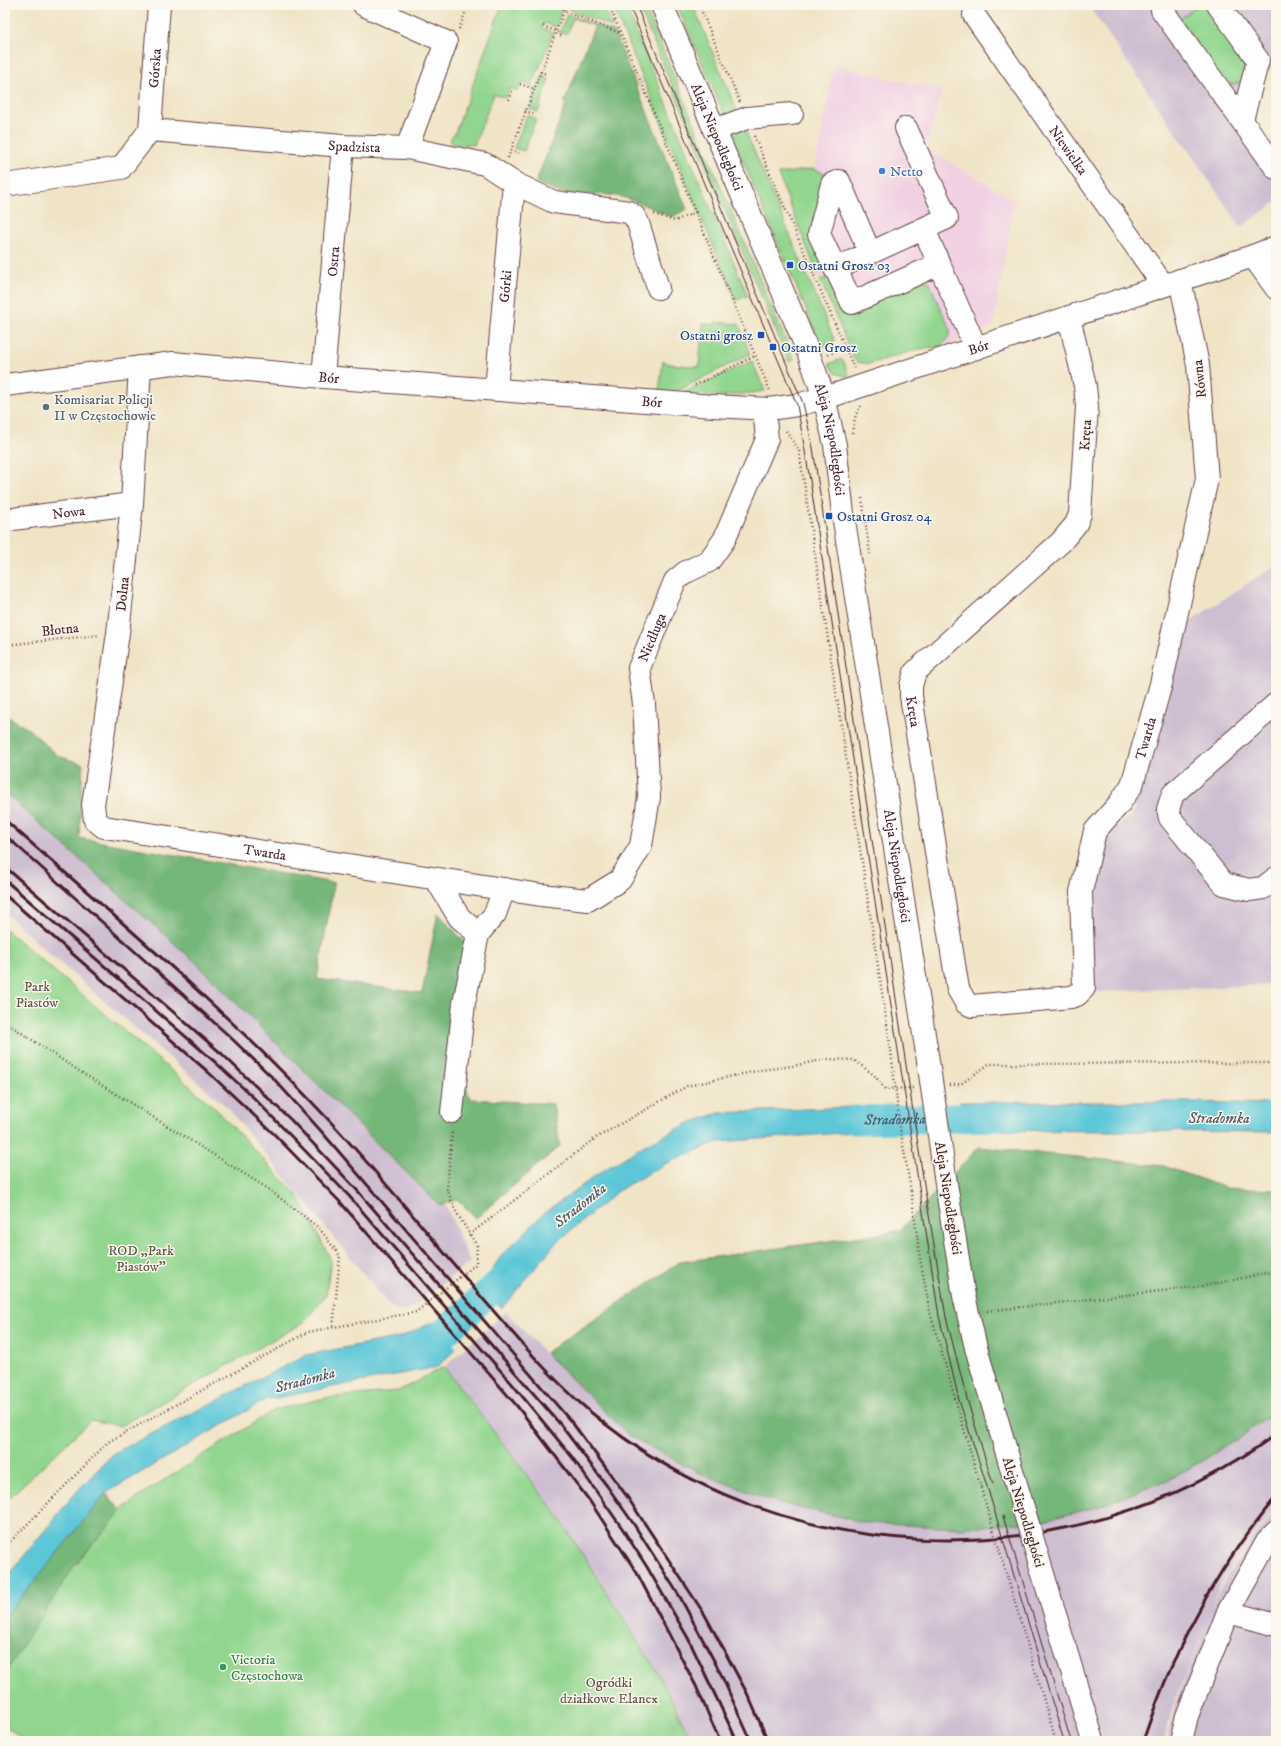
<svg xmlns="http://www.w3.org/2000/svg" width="1281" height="1746" font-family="'IM FELL DW Pica',serif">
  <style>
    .built { fill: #f1d0e3 }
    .industrial { fill: #cebed1 }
    .green { fill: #91d58e; stroke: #6e7a5c }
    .forest { fill: #74b679; stroke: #5f6a52 }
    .water { fill: #5dc7d8; stroke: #547382 }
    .pier { fill: #f0e4c7 }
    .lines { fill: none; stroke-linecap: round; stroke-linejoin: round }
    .river { stroke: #5dc7d8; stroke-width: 29 }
    .minor-casing { stroke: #633d42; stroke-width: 24 }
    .path { stroke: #633d42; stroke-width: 2.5; stroke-dasharray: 1 3; stroke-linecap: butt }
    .minor { stroke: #fff; stroke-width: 22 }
    .tram { stroke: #4a1f2b; stroke-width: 1 }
    .rail { stroke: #4a1f2b; stroke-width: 3 }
    .minor-bridge-casing { stroke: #633d42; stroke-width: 24; stroke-linecap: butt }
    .path-bridge { stroke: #633d42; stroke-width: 2.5; stroke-dasharray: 1 3; stroke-linecap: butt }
    .minor-bridge { stroke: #fff; stroke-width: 22 }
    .shop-dot { fill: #3f7fe0; stroke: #fbf7ec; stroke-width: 1.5 }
    .transit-dot { fill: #1a4fb4; stroke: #fbf7ec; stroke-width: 1.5 }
    .service-dot { fill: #5c6f8a; stroke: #fbf7ec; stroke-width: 1.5 }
    .leisure-dot { fill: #2e9e5b; stroke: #fbf7ec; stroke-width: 1.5 }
    .labels { text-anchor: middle; stroke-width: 3; stroke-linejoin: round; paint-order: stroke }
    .street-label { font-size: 14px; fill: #4a1f2b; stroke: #fbf7ec }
    .shop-label { font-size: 14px; fill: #366cbe; stroke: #fbf7ec; text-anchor: start }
    .transit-label { font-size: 14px; fill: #164399; stroke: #fbf7ec; text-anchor: start }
    .service-label { font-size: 14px; fill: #4e5e75; stroke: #fbf7ec; text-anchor: start }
    .park-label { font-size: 14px; fill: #5f5649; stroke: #fbf7ec }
    .leisure-label { font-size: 14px; fill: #27864d; stroke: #fbf7ec; text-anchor: start }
    .water-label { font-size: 15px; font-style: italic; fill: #515a68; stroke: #fbf7ec }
  </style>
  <rect width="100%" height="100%" fill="#fbf7ec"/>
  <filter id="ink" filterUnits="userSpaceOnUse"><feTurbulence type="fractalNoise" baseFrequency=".025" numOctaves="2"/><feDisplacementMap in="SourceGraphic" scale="8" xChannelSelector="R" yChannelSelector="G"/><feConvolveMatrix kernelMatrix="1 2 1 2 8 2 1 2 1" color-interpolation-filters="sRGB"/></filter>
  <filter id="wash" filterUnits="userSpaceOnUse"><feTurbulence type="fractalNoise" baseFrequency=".012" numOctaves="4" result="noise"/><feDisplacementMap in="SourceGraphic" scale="16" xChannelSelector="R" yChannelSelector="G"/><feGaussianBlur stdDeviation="0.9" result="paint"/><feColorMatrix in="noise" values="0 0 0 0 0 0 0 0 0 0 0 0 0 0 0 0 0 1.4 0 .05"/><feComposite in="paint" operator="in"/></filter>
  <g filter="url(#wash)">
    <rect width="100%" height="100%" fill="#f0e4c7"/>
    <path class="built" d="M834 66 942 90 926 148 1014 200 993 327 940 347 918 349 869 364 857 362 854 359 802 236Z"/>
    <g class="industrial">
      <path d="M1088 5H1276V65L1267 71 1263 78 1254 116 1255 121 1276 153V202L1241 227Z"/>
      <path d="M1276 565V981L1271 985 1089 992 1088 895 1102 837 1131 817 1158 743 1184 625Z"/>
      <path d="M5 780 436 1182 470 1262 408 1311 395 1310 384 1299 228 1108 45 950 5 913Z"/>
      <path d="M506 1312 562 1371 699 1473 778 1503 867 1523 961 1527 1041 1521 1233 1442 1276 1412V1508L1257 1530 1219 1584 1213 1605 1221 1585 1260 1529 1276 1510V1741H1167L1176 1702 1207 1622 1174 1702 1164 1741H692L658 1673 556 1513 444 1367Z"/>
    </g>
    <g class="green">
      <path d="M502 5H563L556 27 544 23 542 28 553 33 532 86 521 82 518 91 510 88 506 98 494 94 474 145 452 144 450 139 455 133Z"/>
      <path d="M569 5H603L613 27 568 9Z"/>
      <path d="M612 5H625L748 296 736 300Z"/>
      <path d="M638 5H644L794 360 789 362Z"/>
      <path d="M677 5H693L739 116 726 117 724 114Z"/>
      <path d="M1199 5H1207L1246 61 1243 80C1236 85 1232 85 1224 83L1180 19Z"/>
      <path d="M567 14 595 25V26L573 18 567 34 560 32Z"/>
      <path d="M542 76 549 79 538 112 530 109Z"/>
      <path d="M527 115 536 119 524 151 514 148Z"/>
      <path d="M743 125 835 341 822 347 733 138 732 134Z"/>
      <path d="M813 169 827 174 828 269 817 273 778 174Z"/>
      <path d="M831 276 848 313 922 278 929 282 950 329V334L945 342 940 347 918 349 869 364 857 362 854 359 820 280Z"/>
      <path d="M715 322 739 324 750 354 671 394 659 392 663 361 669 364 699 367 703 323 715 325Z"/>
      <path d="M841 359 844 362 849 376C839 377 833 372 829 364Z"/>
      <path d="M752 361 765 391 727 396 679 395Z"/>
      <path d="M5 929 214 1107 299 1197 331 1260 326 1295 303 1323 120 1426 91 1420 9 1498 5 1497Z"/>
      <path d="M444 1367 556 1513 658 1673 692 1741H26L5 1726V1673L74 1566 117 1513 147 1491 274 1410 326 1398 398 1391Z"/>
    </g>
    <g class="forest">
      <path d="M595 25 614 32 687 209 672 217C652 209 633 198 611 195 593 193 574 197 556 191 549 189 543 185 536 182L566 104 564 103Z"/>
      <path d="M5 715 30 730 58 756 83 764 79 838 334 883 317 979 422 993 438 913 468 946 451 1036 470 1099 553 1104 560 1146 476 1218 457 1199 440 1206 193 960 5 793Z"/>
      <path d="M979 1147 1164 1166 1226 1188 1276 1190V1412L1233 1442 1175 1477 1098 1507 1041 1521 960 1528 867 1523 778 1503 699 1473 630 1436 545 1353 680 1262 899 1231Z"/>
      <path d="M106 1493 121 1511 74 1566 5 1673V1617Z"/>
    </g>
    <g class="water">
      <path d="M955 1102H1191L1276 1104V1132L959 1130Z"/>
      <path d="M894 1105 896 1129 717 1142 665 1164 619 1190 556 1243 502 1308 482 1285 502 1255 543 1214 598 1174 643 1146 687 1124 719 1113Z"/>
      <path d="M433 1322 456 1349 437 1367 265 1400 106 1493 5 1617V1579L77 1491 114 1453 306 1355 401 1337Z"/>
    </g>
    <path class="pier" d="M954 1101 959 1100 963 1132 957 1131 953 1103Z"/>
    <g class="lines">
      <g class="river">
        <path id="s1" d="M855 1120 997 1117"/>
        <path d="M409 1351 432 1344 508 1275 516 1266"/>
      </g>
    </g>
  </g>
  <g filter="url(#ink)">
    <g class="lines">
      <g class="minor-casing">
        <g id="minor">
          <path d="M364 5 446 42 407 148"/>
          <path id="s2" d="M662 5 807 349 824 397 835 445 843 514 926 1047"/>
          <path d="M1163 5 1162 10 1276 168"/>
          <path d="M1218 5 1258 60 1242 120"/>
          <path id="s3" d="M974 15 1163 285"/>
          <path d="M906 128 947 218 870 253 839 181 832 184 819 234 852 303 939 264 924 229"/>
          <path id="s4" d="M150 130 159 5"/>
          <path d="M714 130 747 118 792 114"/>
          <path id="s5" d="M5 185 121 168 150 130 343 146 407 148 485 164 514 183 554 202 629 212 634 216 638 223 658 288"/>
          <path d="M1253 256 1276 288"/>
          <path d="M939 264 976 348"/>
          <path d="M835 269 870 253"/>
          <path id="s6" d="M1069 317 1085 386 1087 407 1080 514 1076 524 1061 542 915 672 911 686V696L958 989 966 1003 972 1006 1071 997 1077 995 1084 988 1081 892 1095 831 1119 804 1132 785 1161 684 1207 479 1198 365 1180 280"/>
          <path id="s7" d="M140 367 132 504 118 633 93 805 95 820 104 827 541 895 588 900 620 880 641 846 649 797 644 704 639 668 675 581 686 572 709 561 724 540 767 439 764 409"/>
          <path id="s8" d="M323 377 343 146"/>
          <path id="s9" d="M5 385 173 363 323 377 713 406 769 409 797 405 831 396 1253 256 1276 247"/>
          <path id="s10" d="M496 390 514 183"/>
          <path id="s11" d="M5 520 132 504"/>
          <path d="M1276 704 1173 794 1168 809 1170 818 1224 884 1249 890 1263 888 1276 878"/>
          <path d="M436 879 459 917 478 934"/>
          <path d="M452 1112 464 1003 478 934 495 914 504 889"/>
          <path d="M947 1190 964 1296 976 1348 1013 1474"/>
          <path d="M1228 1612 1276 1625"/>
          <path d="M1181 1741 1187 1716 1228 1612 1268 1540 1276 1532"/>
        </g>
      </g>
      <g class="path">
        <path d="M565 5 564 11 620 33"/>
        <path d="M609 5 770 391"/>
        <path d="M699 5 740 102"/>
        <path d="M543 26 556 31 558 34 562 36"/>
        <path d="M459 29 468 5"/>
        <path d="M540 72 547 74"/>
        <path d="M520 84 534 89"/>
        <path d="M509 100 513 89"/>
        <path d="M525 111 534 114"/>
        <path d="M754 136 854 368"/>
        <path d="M511 150 519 153"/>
        <path d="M508 158 564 11"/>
        <path d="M654 214 675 221 696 212"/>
        <path d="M828 355 844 347"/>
        <path d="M695 385 755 356"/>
        <path d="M786 431 799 450 891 1051"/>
        <path d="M852 433 856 414 861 406"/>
        <path d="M862 498 870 554"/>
        <path d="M5 645 100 635"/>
        <path d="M5 1022 79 1071 267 1188 319 1228 340 1256 333 1328"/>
        <path d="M950 1085 961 1084 989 1064 1276 1063"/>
        <path d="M911 1191 920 1258 930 1312 981 1488"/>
        <path d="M469 1235 594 1139 687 1086 761 1070 793 1066 826 1059 854 1060 874 1075 885 1089 913 1088"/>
        <path d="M987 1311 1204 1286 1276 1271"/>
        <path d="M5 1547 108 1442 308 1332 416 1312 476 1264 477 1246 455 1210 447 1189 452 1130"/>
      </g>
      <use href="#minor" class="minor"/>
      <g class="tram">
        <path d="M629 5 797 405 810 480 939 1316 959 1400 986 1483 1064 1741"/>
        <path d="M636 5 803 403 813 448 925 1191 946 1317 967 1399 993 1484"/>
        <path d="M1003 1516 1071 1741"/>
      </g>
      <g class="rail">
        <path d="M5 820C114 916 225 1009 324 1115 380 1174 431 1238 484 1300 517 1338 549 1376 587 1409 779 1574 1073 1584 1276 1434"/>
        <path d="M5 835 228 1035 274 1079 321 1131 574 1425 626 1495 705 1615 747 1693 768 1741"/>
        <path d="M5 867 222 1054 291 1120 356 1189 560 1424 607 1486 633 1523 680 1597 719 1670 751 1741"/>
        <path d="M5 880 215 1062 254 1098 349 1196 513 1385 572 1457 622 1528 647 1567 688 1638 737 1741"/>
        <path d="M5 895 207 1071 275 1135 341 1203 517 1406 589 1500 637 1573 696 1686 720 1741"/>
        <path d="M1143 1741C1172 1653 1216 1568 1276 1497"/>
      </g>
      <g class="minor-bridge-casing">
        <g id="minor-bridge">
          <path d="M926 1047 947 1190"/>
          <path d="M1013 1474 1093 1741"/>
        </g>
      </g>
      <g class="path-bridge">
        <path d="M891 1051 900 1128 911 1191"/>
        <path d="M981 1488 1056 1741"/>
      </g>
      <use href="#minor-bridge" class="minor-bridge"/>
    </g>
  </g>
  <circle class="shop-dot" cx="882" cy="171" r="4"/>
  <g class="transit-dot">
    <rect x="786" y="261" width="8" height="8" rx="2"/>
    <rect x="757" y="331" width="8" height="8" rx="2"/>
    <rect x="769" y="343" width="8" height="8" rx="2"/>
    <rect x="825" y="512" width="8" height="8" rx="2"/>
  </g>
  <circle class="service-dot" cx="46" cy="407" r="4"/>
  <circle class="leisure-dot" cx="223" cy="1667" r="4"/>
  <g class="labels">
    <g class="street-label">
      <text dy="5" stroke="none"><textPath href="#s4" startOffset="62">Górska</textPath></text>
      <text dy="5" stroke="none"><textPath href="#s2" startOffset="143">Aleja Niepodległości</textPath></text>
      <text dy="5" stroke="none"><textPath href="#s5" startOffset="370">Spadzista</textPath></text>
      <text dy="5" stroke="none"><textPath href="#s3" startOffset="165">Niewielka</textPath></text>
      <text dy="5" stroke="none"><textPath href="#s8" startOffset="116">Ostra</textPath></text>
      <text dy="5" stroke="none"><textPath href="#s10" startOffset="104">Górki</textPath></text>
      <text dy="5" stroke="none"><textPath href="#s9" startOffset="986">Bór</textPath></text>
      <text dy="5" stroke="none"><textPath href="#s9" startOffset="326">Bór</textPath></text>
      <text transform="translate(1199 379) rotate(-96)" y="5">Równa</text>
      <text dy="5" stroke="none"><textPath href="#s9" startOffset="650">Bór</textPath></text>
      <text transform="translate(1085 435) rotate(-86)" y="5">Kręta</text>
      <text dy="5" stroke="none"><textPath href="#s2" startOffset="467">Aleja Niepodległości</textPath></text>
      <text dy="5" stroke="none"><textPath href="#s11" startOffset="64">Nowa</textPath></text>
      <text transform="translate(122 594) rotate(-84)" y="5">Dolna</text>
      <text transform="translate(60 629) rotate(-6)" y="5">Błotna</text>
      <text dy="5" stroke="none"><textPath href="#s7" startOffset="1247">Niedługa</textPath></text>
      <text dy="5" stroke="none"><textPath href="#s6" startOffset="469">Kręta</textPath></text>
      <text dy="5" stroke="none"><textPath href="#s6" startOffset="1155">Twarda</textPath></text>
      <text dy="5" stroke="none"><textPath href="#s7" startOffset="630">Twarda</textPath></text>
      <text dy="5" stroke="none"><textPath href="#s2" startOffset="899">Aleja Niepodległości</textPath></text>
      <text transform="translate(949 1198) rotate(81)" y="5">Aleja Niepodległości</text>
      <text transform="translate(1024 1512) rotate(73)" y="5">Aleja Niepodległości</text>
    </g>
    <g class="shop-label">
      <text x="890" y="176">Netto</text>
    </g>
    <g class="transit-label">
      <text x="798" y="270">Ostatni Grosz 03</text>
      <text x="753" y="340" text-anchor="end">Ostatni grosz</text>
      <text x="781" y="352">Ostatni Grosz</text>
      <text x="837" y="521">Ostatni Grosz 04</text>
    </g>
    <g class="service-label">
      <text x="54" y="404">Komisariat Policji<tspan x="54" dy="16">II w Częstochowie</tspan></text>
    </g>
    <g class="park-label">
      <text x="37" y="991">Park<tspan x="37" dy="16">Piastów</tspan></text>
      <text x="141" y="1255">ROD „Park<tspan x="141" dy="16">Piastów”</tspan></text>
      <text x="609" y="1687">Ogródki<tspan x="609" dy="16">działkowe Elanex</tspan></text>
    </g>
    <g class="leisure-label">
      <text x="231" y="1664">Victoria<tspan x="231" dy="16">Częstochowa</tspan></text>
    </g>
    <g class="water-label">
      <text x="1219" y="1123">Stradomka</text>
      <text dy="5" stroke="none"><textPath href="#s1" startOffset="40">Stradomka</textPath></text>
      <text transform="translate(580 1205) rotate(-38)" y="5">Stradomka</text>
      <text transform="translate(305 1380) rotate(-15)" y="5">Stradomka</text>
    </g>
  </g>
  <rect width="1281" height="1746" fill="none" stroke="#fbf7ec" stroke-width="20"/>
</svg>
